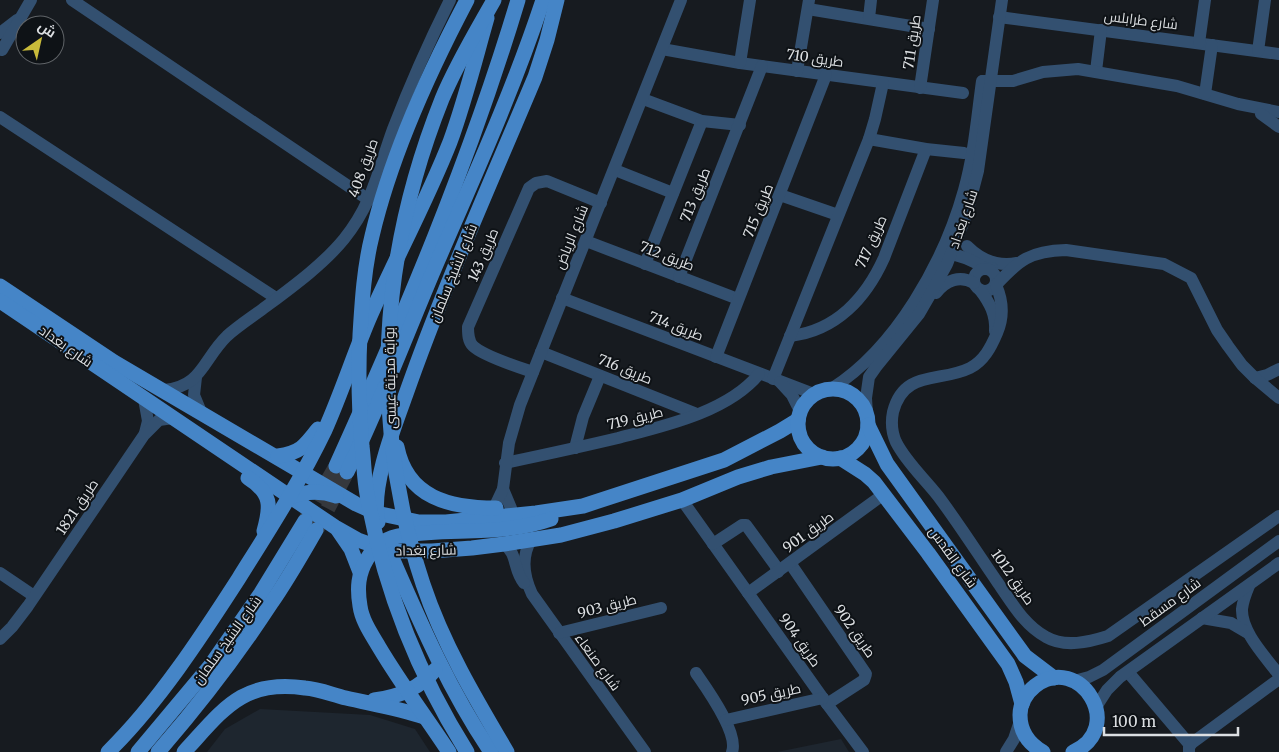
<svg xmlns="http://www.w3.org/2000/svg" width="1279" height="752" font-family="Merriweather,Cairo,serif">
  <style>
    .built { fill: #1e262f }
    .lines { fill: none; stroke-linecap: round; stroke-linejoin: round }
    .major-tunnel { stroke: #35383d; stroke-width: 15; stroke-dasharray: 15 8; stroke-linecap: butt }
    .minor { stroke: #335070; stroke-width: 12 }
    .major { stroke: #4585c7; stroke-width: 15 }
    .major-bridge { stroke: #4585c7; stroke-width: 15 }
    .labels { text-anchor: middle; stroke-width: 4; stroke-linejoin: round; paint-order: stroke }
    .street-label { font-size: 14px; fill: #dcdfe2; stroke: #0e1216 }
  </style>
  <rect width="100%" height="100%" fill="#171b20"/>
  <g class="built">
    <path d="M260 709 370 715 415 729 430 752H207L225 729Z"/>
    <path d="M841 739 849 752H777Z"/>
  </g>
  <g class="lines">
    <g class="major-tunnel">
      <path d="M305 521 336 466"/>
      <path d="M317 529 347 472"/>
    </g>
    <g class="minor">
      <path d="M72 0 369 200"/>
      <path d="M808 9 929 29"/>
      <path d="M999 17 1279 54"/>
      <path d="M869 18 871 0"/>
      <path d="M0 33 17 20"/>
      <path d="M1199 43 1205 0"/>
      <path d="M662 49 740 63 963 93"/>
      <path d="M2 50 31 0"/>
      <path d="M1258 51 1265 0"/>
      <path d="M740 63 750 0"/>
      <path d="M797 71 809 0"/>
      <path d="M1096 71 1101 30"/>
      <path d="M983 81H1013L1043 72 1078 69 1177 86 1238 104 1279 112"/>
      <path d="M920 88 933 0"/>
      <path d="M1205 94 1212 45"/>
      <path d="M643 99 702 121 740 125"/>
      <path d="M1261 114 1279 127"/>
      <path d="M0 117 276 298"/>
      <path d="M869 139 926 149 964 153"/>
      <path d="M615 170 673 193"/>
      <path d="M780 195 838 215"/>
      <path d="M586 241 738 299"/>
      <path d="M967 246C981 260 997 267 1017 263"/>
      <path d="M945 253C961 255 973 260 986 269L992 268"/>
      <path d="M645 264 702 121"/>
      <circle cx="985" cy="280" r="11"/>
      <path d="M679 277 762 66"/>
      <path d="M980 290C990 303 996 315 995 331"/>
      <path d="M936 293C946 280 960 275 974 283"/>
      <path d="M562 298 814 394"/>
      <path d="M790 336C836 331 866 298 884 258L926 149"/>
      <path d="M541 352 697 414"/>
      <path d="M716 357 826 75"/>
      <path d="M533 372C518 367 483 356 473 346 468 341 468 334 468 327L529 188 536 183 547 181 601 203"/>
      <path d="M196 377 194 395 201 412"/>
      <path d="M1255 378 1267 375 1279 369"/>
      <path d="M773 379 869 139 875 119 883 83"/>
      <path d="M780 382 792 395 800 411"/>
      <path d="M831 389C896 348 944 262 964 190 974 155 977 117 982 81"/>
      <path d="M164 390C202 387 203 359 227 336 237 327 249 319 260 311 288 290 322 266 344 239 373 203 378 170 393 129 410 85 429 42 450 0"/>
      <path d="M1279 398 1255 378 1242 365 1228 346 1217 330 1191 278 1164 264 1066 250C1030 251 1019 260 996 285 1003 301 1004 317 997 333 991 347 984 361 970 368 940 383 904 369 893 412 891 422 892 433 896 442 906 462 924 478 938 496 959 524 978 554 998 583 1012 603 1024 625 1046 637 1065 648 1089 642 1108 636L1279 516"/>
      <path d="M144 399 148 421 145 433"/>
      <path d="M867 414 866 398 869 377 876 367 919 314 930 295 947 264 967 213 978 171 1002 0"/>
      <path d="M575 448 583 417 600 376"/>
      <path d="M505 463C543 455 580 447 618 438 664 426 728 412 759 374"/>
      <path d="M503 489 511 508"/>
      <path d="M682 500 827 704 863 752"/>
      <path d="M494 508 503 489 509 443 520 405 681 0"/>
      <path d="M531 540C521 557 524 577 532 594L645 752"/>
      <path d="M504 544C518 554 513 570 524 583"/>
      <path d="M713 544 742 525H746L775 565 778 572"/>
      <path d="M790 563 866 674 864 680 827 704"/>
      <path d="M0 573 34 596"/>
      <path d="M1249 586C1246 593 1243 601 1242 609 1241 632 1266 657 1279 675"/>
      <path d="M748 593 884 494"/>
      <path d="M1202 618 1231 623 1248 633"/>
      <path d="M559 633 661 608"/>
      <path d="M0 639 12 627 28 606 144 435 159 420 173 418"/>
      <path d="M1128 672 1190 745"/>
      <path d="M696 673C707 689 739 733 732 752"/>
      <path d="M1074 681 1089 677 1103 670 1279 541"/>
      <path d="M1096 707 1107 690 1120 677 1279 563"/>
      <path d="M726 720 823 698"/>
      <path d="M1006 752 1014 739 1020 721"/>
      <path d="M1189 752V747L1192 743 1279 679"/>
    </g>
    <g class="major">
      <path d="M0 286 114 362 356 504 376 513 419 522H446L536 513 583 506 724 460 780 431 798 420"/>
      <path d="M0 301 335 527 358 540 389 551H432L472 548 504 544 561 535 614 521 682 500 738 477 771 467 822 457"/>
      <circle cx="833" cy="424" r="35"/>
      <path d="M868 425 887 464 1025 656 1054 678"/>
      <path d="M397 447C407 498 450 508 496 508"/>
      <path d="M278 456C300 453 305 446 318 429"/>
      <path d="M840 458 865 474 874 482 928 553 1008 664 1016 682 1022 704"/>
      <path d="M336 466C405 314 470 160 518 0"/>
      <path d="M347 472C380 405 406 335 435 267 473 179 513 91 543 0"/>
      <path d="M248 478C272 493 271 506 264 531"/>
      <path d="M290 497C306 491 320 490 336 496"/>
      <path d="M378 522C370 488 394 427 406 394 444 286 491 182 535 77L547 40 557 0"/>
      <path d="M338 530 351 549 360 572"/>
      <path d="M386 544C417 615 447 687 491 752"/>
      <path d="M374 700C398 697 420 688 435 670"/>
      <path d="M108 752C158 703 201 637 239 578 269 530 300 482 325 430 341 394 353 357 368 321 394 261 426 203 450 142 465 101 475 60 487 18"/>
      <path d="M138 752 210 666 261 593 305 521"/>
      <path d="M158 752C199 705 238 654 272 602 288 579 302 554 316 530"/>
      <path d="M184 752C223 710 242 679 305 688 319 689 333 695 346 698 372 704 398 708 424 717"/>
      <path d="M449 752C426 717 401 684 379 647 372 635 362 621 360 606 357 588 358 574 367 559 375 545 388 537 404 535 453 528 503 536 551 519"/>
      <path d="M1043 752C1029 744 1020 732 1020 715 1020 704 1026 693 1035 686 1080 652 1127 728 1073 752"/>
    </g>
    <g class="major-bridge">
      <path d="M467 0C428 74 391 155 372 236 364 268 362 302 360 335 358 372 359 409 362 446 364 462 364 478 367 494 383 585 418 674 467 752"/>
      <path d="M494 0C476 32 456 65 442 99 379 257 369 422 423 584 443 644 475 698 507 752"/>
    </g>
  </g>
  <g class="labels">
    <g class="street-label">
      <text transform="translate(1141 20) rotate(7)" y="5">شارع طرابلس</text>
      <text transform="translate(912 42) rotate(-82)" y="5">طريق 711</text>
      <text transform="translate(815 58) rotate(8)" y="5">طريق 710</text>
      <text transform="translate(363 168) rotate(-70)" y="5">طريق 408</text>
      <text transform="translate(695 195) rotate(-68)" y="5">طريق 713</text>
      <text transform="translate(758 211) rotate(-68)" y="5">طريق 715</text>
      <text transform="translate(963 219) rotate(-71)" y="5">شارع بغداد</text>
      <text transform="translate(571 237) rotate(-68)" y="5">شارع الرياض</text>
      <text transform="translate(871 242) rotate(-66)" y="5">طريق 717</text>
      <text transform="translate(483 255) rotate(-67)" y="5">طريق 143</text>
      <text transform="translate(667 256) rotate(21)" y="5">طريق 712</text>
      <text transform="translate(453 273) rotate(-68)" y="5">شارع الشيخ سلمان</text>
      <text transform="translate(676 326) rotate(21)" y="5">طريق 714</text>
      <text transform="translate(66 346) rotate(35)" y="5">شارع بغداد</text>
      <text transform="translate(625 369) rotate(22)" y="5">طريق 716</text>
      <text transform="translate(390 378) rotate(-91)" y="5">بوابة مدينة عيسى</text>
      <text transform="translate(635 418) rotate(-14)" y="5">طريق 719</text>
      <text transform="translate(77 507) rotate(-56)" y="5">طريق 1821</text>
      <text transform="translate(808 532) rotate(-36)" y="5">طريق 901</text>
      <text transform="translate(426 550) rotate(-1)" y="5">شارع بغداد</text>
      <text transform="translate(953 557) rotate(54)" y="5">شارع القدس</text>
      <text transform="translate(1013 577) rotate(55)" y="5">طريق 1012</text>
      <text transform="translate(1170 602) rotate(-36)" y="5">شارع مسقط</text>
      <text transform="translate(607 606) rotate(-14)" y="5">طريق 903</text>
      <text transform="translate(855 631) rotate(55)" y="5">طريق 902</text>
      <text transform="translate(227 640) rotate(-54)" y="5">شارع الشيخ سلمان</text>
      <text transform="translate(800 640) rotate(55)" y="5">طريق 904</text>
      <text transform="translate(598 662) rotate(54)" y="5">شارع صنعاء</text>
      <text transform="translate(771 694) rotate(-12)" y="5">طريق 905</text>
    </g>
  </g>
  <g transform="translate(40 40) rotate(34)"><circle r="24" fill="#0e1216" stroke="#606468"/>
  <path d="M0-4L9 19L0 12L-9 19Z" fill="#c9bb3a"/>
  <text y="-8" font-size="14" font-weight="bold" text-anchor="middle" fill="#dcdfe2">ش</text>
  </g>
  <path d="M1104 727v8h134v-8" fill="none" stroke="#dcdfe2" stroke-width="2.5"/>
  <text x="1112" y="727" font-size="15" fill="#dcdfe2" stroke="#0e1216" stroke-width="4" paint-order="stroke">100 m</text>
</svg>
